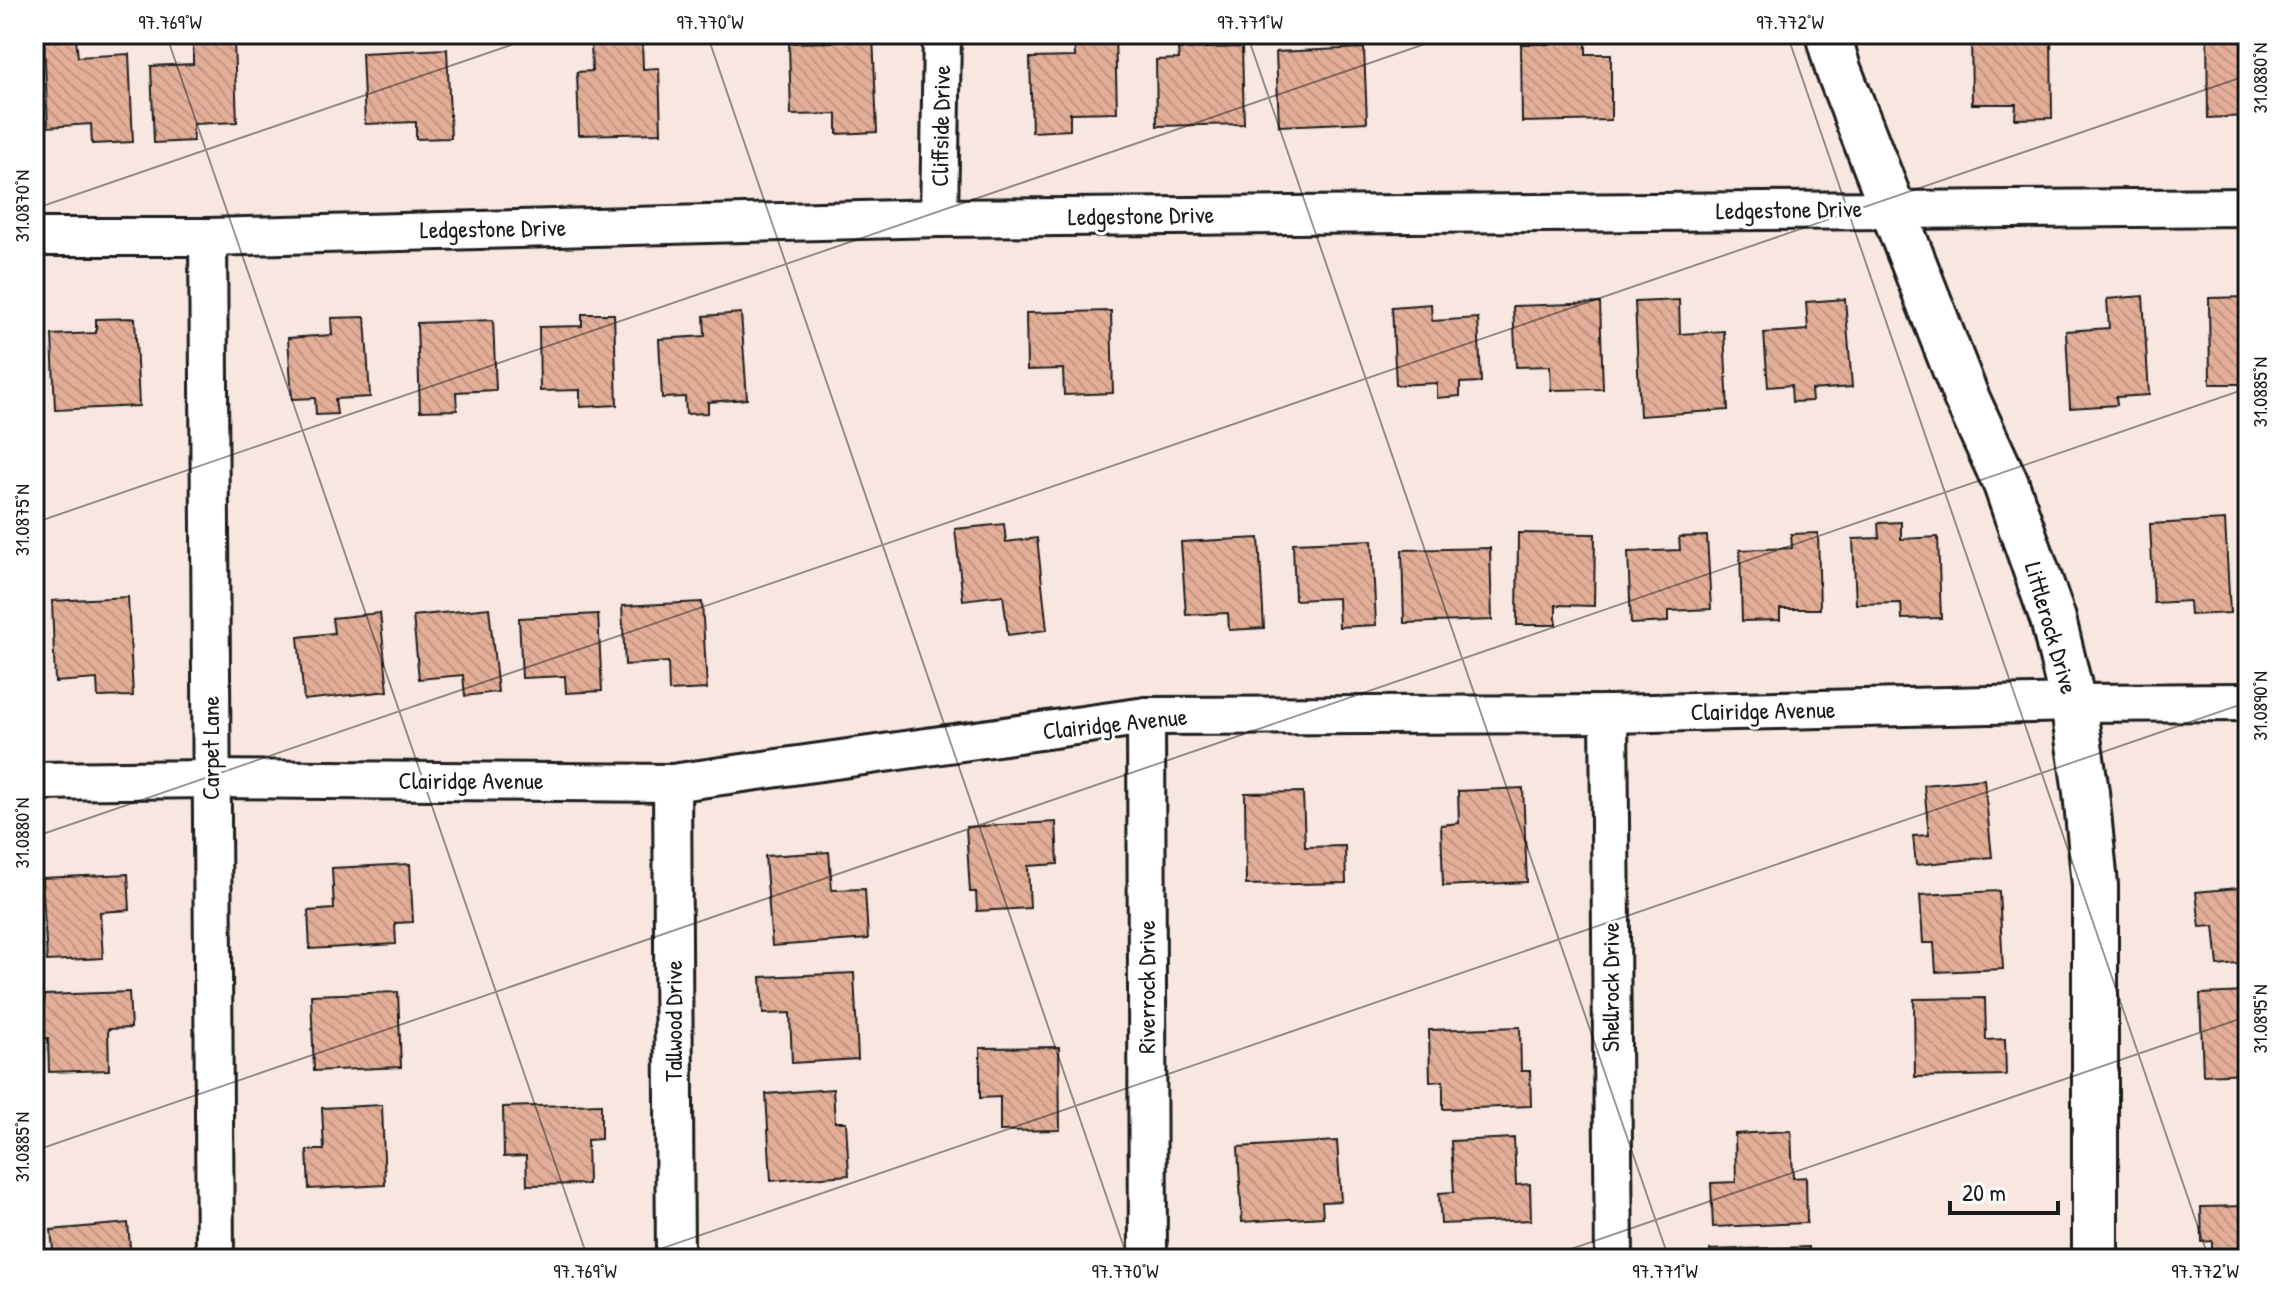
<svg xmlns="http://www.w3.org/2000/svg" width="2282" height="1293" font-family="'Patrick Hand',sans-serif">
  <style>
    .building { fill: url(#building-back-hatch); stroke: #1c1c1c; stroke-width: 2 }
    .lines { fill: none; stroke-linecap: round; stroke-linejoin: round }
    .minor-casing { stroke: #1c1c1c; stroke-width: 42 }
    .tertiary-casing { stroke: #1c1c1c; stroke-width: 50 }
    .minor { stroke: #fff; stroke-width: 36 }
    .tertiary { stroke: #fff; stroke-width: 44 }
    .ticks { fill: none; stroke: #1c1c1c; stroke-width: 2; stroke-opacity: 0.45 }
    .labels { text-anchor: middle; stroke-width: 6; stroke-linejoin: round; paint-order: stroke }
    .street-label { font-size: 24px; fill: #1c1c1c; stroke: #fff }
    .neatline { fill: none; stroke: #1c1c1c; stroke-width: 3 }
    .ticks-label { font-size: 20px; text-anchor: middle; fill: #1c1c1c }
  </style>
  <defs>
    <pattern id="building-back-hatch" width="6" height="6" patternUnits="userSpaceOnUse" patternTransform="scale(2)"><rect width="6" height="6" fill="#e3ae98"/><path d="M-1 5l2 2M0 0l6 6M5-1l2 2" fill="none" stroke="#c29582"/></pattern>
  </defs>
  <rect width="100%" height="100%" fill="#f7e7e0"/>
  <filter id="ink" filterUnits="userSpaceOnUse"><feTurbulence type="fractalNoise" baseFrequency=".0125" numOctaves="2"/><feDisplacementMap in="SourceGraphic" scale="16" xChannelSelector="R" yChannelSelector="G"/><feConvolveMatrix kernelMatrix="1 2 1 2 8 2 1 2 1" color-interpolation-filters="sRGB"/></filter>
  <g filter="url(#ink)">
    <g class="building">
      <path d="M832 34H873L877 132 837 134V114L791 115 789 43 832 42Z"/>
      <path d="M1074 34H1115L1117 112 1070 113V130L1032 132 1030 58 1075 57Z"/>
      <path d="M1550 34H1586V54H1611V120L1522 122 1521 44H1550Z"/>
      <path d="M1971 34H2051L2052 118 2015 119 2016 104H1972Z"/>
      <path d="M2207 34H2248V93H2245V116L2208 118Z"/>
      <path d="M76 40 78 57 129 54 133 142 92 144 91 124 48 127 44 41Z"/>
      <path d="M642 41 643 69 659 68 661 133 579 135 577 72 592 71 591 42Z"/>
      <path d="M234 42 237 122 193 124V141L154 143 151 66 193 64V44Z"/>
      <path d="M1242 47 1244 124 1157 126 1156 60 1179 59 1178 49Z"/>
      <path d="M1364 48 1367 122 1279 126 1276 52Z"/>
      <path d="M447 49 451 138 416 139V122L365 124 362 53Z"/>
      <path d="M2143 296 2149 395 2116 397 2117 405 2070 408 2066 331 2109 328 2107 299Z"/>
      <path d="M2248 297V384H2210L2209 298Z"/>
      <path d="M1845 299 1852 387 1811 390 1812 401 1792 402 1791 385 1768 387 1764 333 1808 330 1806 302Z"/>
      <path d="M1679 300 1680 334 1724 331 1728 410 1640 416 1635 302Z"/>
      <path d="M1600 303 1603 389 1551 390 1550 366 1516 367 1513 306Z"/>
      <path d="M1431 304 1432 321 1478 318 1481 382 1460 383V396L1437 398V383L1396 385 1392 307Z"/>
      <path d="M1111 311 1113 393 1064 395 1063 369 1027 370 1026 313Z"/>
      <path d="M741 313 747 399 708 402V413L686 414 685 397 662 398 659 339 705 336 704 316Z"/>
      <path d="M582 314H614L617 405 580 407V390L540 391 539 327 582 326Z"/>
      <path d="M365 317 370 397 335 399 337 414 316 415 315 398 292 399 288 338 332 335 331 318Z"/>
      <path d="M135 318 139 406 55 410 52 335 96 333V319Z"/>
      <path d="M493 320 496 390 456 392 457 410 420 411 417 323Z"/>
      <path d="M2225 520 2230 613 2190 615 2189 601 2154 603 2150 524Z"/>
      <path d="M1901 522V539L1938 537 1941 618 1902 619 1901 603 1856 604 1853 539 1879 538 1878 523Z"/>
      <path d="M1004 524 1006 542 1037 538 1047 630 1008 635 1003 595 963 600 955 529Z"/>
      <path d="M1518 533 1595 534 1594 606 1556 605V625H1517Z"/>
      <path d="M1818 533 1820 609H1780V620L1742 621 1740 550 1792 548 1791 534Z"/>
      <path d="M1707 536 1711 609 1668 611V622L1631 624 1628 552 1680 550 1679 537Z"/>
      <path d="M1259 538 1264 628 1229 630 1228 613 1186 615 1181 542Z"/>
      <path d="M1372 540 1376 625 1339 627 1338 598 1295 600 1293 543Z"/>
      <path d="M1490 548 1492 620 1404 623 1402 550Z"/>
      <path d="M128 597 133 696 98 697 97 679 55 682 52 601Z"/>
      <path d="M702 602 707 689 669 691 668 662 625 665 622 606Z"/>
      <path d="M489 608 498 692 465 696 463 675 419 679 413 616Z"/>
      <path d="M380 613 388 691 304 700 298 637 334 633 332 618Z"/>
      <path d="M598 614 602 691 566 693 565 676 522 678 519 618Z"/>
      <path d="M1984 779 1992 857 1916 865 1913 836 1929 835 1924 785Z"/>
      <path d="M1523 788 1527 882 1443 886 1441 825 1459 823 1458 791Z"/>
      <path d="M1303 792 1305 847 1345 846 1346 883 1246 885 1245 793Z"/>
      <path d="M1056 822 1058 864 1028 866 1030 908 977 911 976 892H970L966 827Z"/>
      <path d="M829 852 832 890 865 889 868 939 772 946 765 856Z"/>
      <path d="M410 864 413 922 395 923 396 944 310 949 308 911 334 909 332 868Z"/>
      <path d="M128 874 130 910 100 912 103 958 47 961 42 878Z"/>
      <path d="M2248 887V963L2218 966 2214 926 2200 927 2196 892Z"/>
      <path d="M1999 891 2003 969 1936 972 1934 943H1923L1920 895Z"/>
      <path d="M854 973 858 1059 792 1063 790 1013 763 1014 761 977Z"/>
      <path d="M129 992 131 1028 108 1029 109 1070 49 1072 48 1038 34 1039V1004H44L45 995Z"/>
      <path d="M398 992 401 1067 314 1071 311 995Z"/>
      <path d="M2248 992V1073L2203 1075 2200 994Z"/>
      <path d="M1985 998 1986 1040 2005 1039 2006 1075 1915 1077 1914 999Z"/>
      <path d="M1520 1027 1521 1071H1530L1531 1106 1443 1109V1081L1430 1082 1429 1030Z"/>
      <path d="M1059 1047 1060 1130 1000 1131V1097L980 1098V1048Z"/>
      <path d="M833 1089 835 1122H846L849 1175 771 1181 766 1094Z"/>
      <path d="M601 1104V1139L587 1140 588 1184 527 1185 526 1156 504 1157 503 1107Z"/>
      <path d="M382 1105 385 1185 309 1189 307 1150H324L322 1108Z"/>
      <path d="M1791 1131 1793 1178 1806 1177 1807 1223 1713 1227 1711 1183 1736 1182 1735 1134Z"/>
      <path d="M1514 1138 1516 1185 1530 1184 1531 1220 1441 1224 1439 1193 1454 1192 1451 1141Z"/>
      <path d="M1337 1141 1341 1201 1322 1202 1323 1217 1242 1222 1238 1147Z"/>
      <path d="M2248 1206V1259H2212V1241L2202 1242 2201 1207Z"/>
      <path d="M128 1223 131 1259H54L51 1230Z"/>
      <path d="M1809 1247V1259H1711L1710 1250Z"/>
    </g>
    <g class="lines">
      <g class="minor-casing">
        <g id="minor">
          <path d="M939 218 942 34"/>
          <path d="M34 237H208L939 218 2248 207"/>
          <path d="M208 237 215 1259"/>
          <path d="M1609 714 1614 1259"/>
          <path d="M1146 716 1148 1259"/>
          <path d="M34 781 211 779 672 783 1146 716 1609 714 2073 703 2248 702"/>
          <path d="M672 783 675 1259"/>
        </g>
      </g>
      <g class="tertiary-casing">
        <path id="tertiary" d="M1828 34 1838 69 1966 397 2006 484 2053 619 2073 703 2086 792 2095 885V1259"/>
      </g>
      <use href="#minor" class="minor"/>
      <use href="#tertiary" class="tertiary"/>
    </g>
  </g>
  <path class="ticks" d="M166 34 588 1259M707 34 1128 1259M1247 34 1669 1259M1787 34 2209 1259M34 209 543 34M34 523 1454 34M34 837 2248 75M34 1151 2248 388M34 1218 48 1259M631 1259 2248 702M1542 1259 2248 1016"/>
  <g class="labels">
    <g class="street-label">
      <text transform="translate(941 126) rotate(-89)" y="8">Cliffside Drive</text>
      <text transform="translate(1789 210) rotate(-1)" y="8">Ledgestone Drive</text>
      <text transform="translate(1141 216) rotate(-1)" y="8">Ledgestone Drive</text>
      <text transform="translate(493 229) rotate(-1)" y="8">Ledgestone Drive</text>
      <text transform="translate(2051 628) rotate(74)" y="8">Littlerock Drive</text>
      <text transform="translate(1763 711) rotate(-1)" y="8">Clairidge Avenue</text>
      <text transform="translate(1115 724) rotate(-6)" y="8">Clairidge Avenue</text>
      <text transform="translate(211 748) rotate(-90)" y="8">Carpet Lane</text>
      <text x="471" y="789">Clairidge Avenue</text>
      <text transform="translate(1147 987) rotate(-90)" y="8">Riverrock Drive</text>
      <text transform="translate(1611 987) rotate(-90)" y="8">Shellrock Drive</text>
      <text transform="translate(674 1021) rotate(-90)" y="8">Tallwood Drive</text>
    </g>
  </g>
  <rect width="2282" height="1293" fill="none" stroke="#fff" stroke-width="88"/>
  <path d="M1950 1201v12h108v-12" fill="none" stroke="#1c1c1c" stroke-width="4"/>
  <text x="1962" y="1201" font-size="24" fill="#1c1c1c" stroke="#ffffff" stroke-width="6" paint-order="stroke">20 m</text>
  <rect x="44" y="44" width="2194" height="1205" class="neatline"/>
  <g class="ticks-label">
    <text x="170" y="29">97.769°W</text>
    <text x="710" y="29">97.770°W</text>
    <text x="1250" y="29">97.771°W</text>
    <text x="1790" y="29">97.772°W</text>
    <text transform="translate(2260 78) rotate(-90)" y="7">31.0880°N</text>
    <text transform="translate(22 206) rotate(-90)" y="7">31.0870°N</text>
    <text transform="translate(2260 392) rotate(-90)" y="7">31.0885°N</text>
    <text transform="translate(22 520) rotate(-90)" y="7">31.0875°N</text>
    <text transform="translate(2260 706) rotate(-90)" y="7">31.0890°N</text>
    <text transform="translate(22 833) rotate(-90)" y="7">31.0880°N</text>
    <text transform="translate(2260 1019) rotate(-90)" y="7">31.0895°N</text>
    <text transform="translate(22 1147) rotate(-90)" y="7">31.0885°N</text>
    <text x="585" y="1278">97.769°W</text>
    <text x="1125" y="1278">97.770°W</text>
    <text x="1665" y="1278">97.771°W</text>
    <text x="2205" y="1278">97.772°W</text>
  </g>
</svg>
